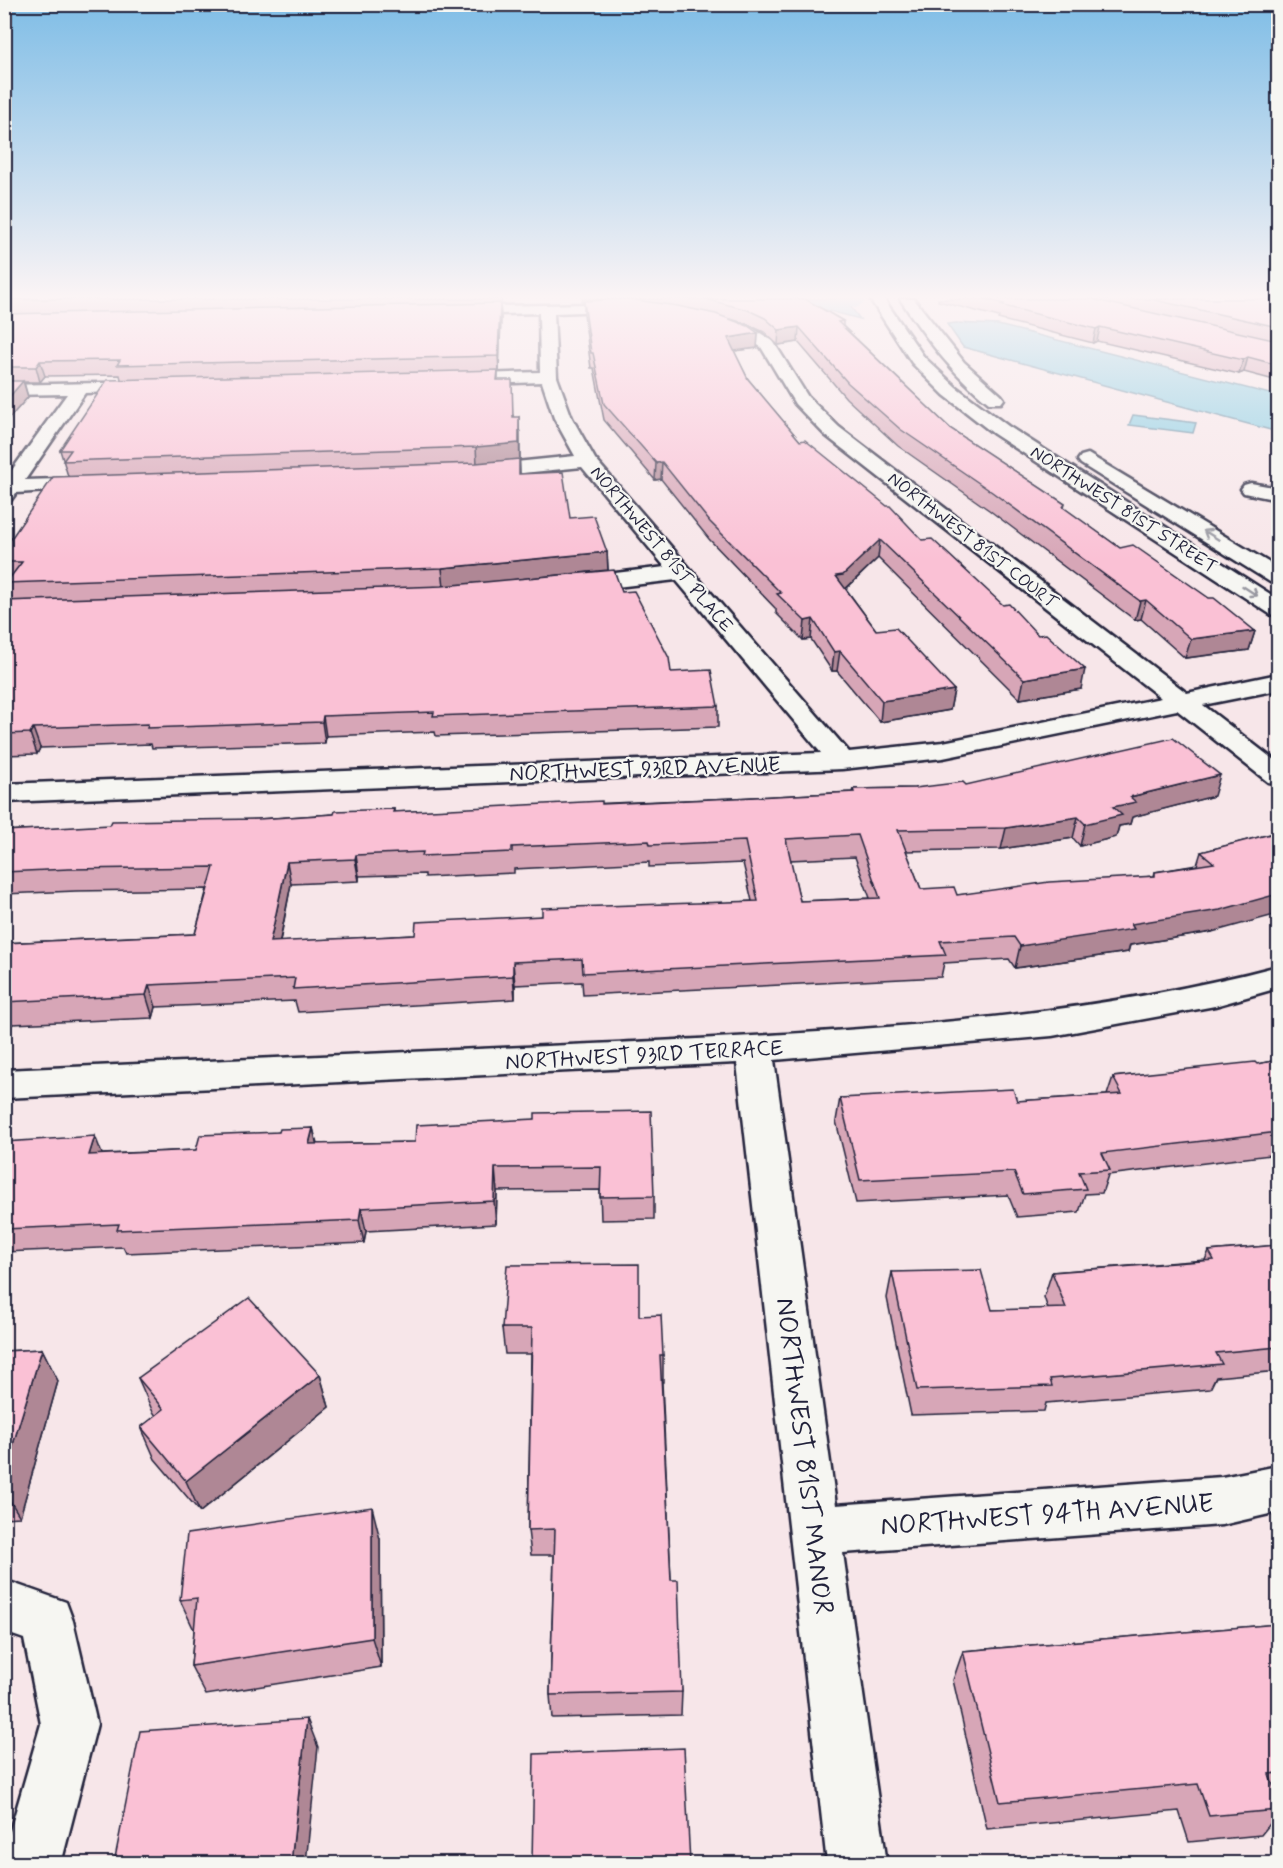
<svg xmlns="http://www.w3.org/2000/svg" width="1283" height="1868" font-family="Mynerve,sans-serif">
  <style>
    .water { fill: #82cbe2; stroke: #5c879f; stroke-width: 1.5 }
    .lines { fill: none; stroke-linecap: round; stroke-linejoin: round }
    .canal { fill: #82cbe2; fill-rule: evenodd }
    .street-casing { stroke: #22223b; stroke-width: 5 }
    .secondary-casing { stroke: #22223b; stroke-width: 5 }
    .street { fill: #f6f6f2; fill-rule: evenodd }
    .secondary { fill: #f6f6f2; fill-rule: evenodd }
    .wall { fill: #d7a6b7; stroke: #22223b; stroke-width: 1.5; fill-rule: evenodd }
    .shaded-wall { fill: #af8795; stroke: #22223b; stroke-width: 1.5 }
    .building { fill: #fac1d5; stroke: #22223b; stroke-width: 1.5; fill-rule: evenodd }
    .oneway { stroke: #9797a0 }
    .labels { text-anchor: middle; stroke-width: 4.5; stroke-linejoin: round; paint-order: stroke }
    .far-street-label { font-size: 18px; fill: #22223b; stroke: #f6f6f2 }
    .street-label { font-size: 22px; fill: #22223b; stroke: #f6f6f2 }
    .near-street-label { font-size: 27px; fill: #22223b; stroke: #f6f6f2 }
  </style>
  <rect width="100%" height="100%" fill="#f7e6e9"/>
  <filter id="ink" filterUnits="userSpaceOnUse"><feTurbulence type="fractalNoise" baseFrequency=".0167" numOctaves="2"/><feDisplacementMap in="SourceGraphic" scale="12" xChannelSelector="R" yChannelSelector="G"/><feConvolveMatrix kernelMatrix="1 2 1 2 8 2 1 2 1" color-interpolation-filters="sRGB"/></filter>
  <g filter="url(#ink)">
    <g class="water">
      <path d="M784 299H853L850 306 860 319Z"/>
      <path d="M956 323 998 325 1278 396V432L963 347 947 324Z"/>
      <path d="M1133 415 1196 423 1193 433 1129 425Z"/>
    </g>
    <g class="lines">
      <path class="canal" d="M836 299H863L865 302 856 308 838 303Z"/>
      <g class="street-casing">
        <g id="street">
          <path d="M629 303 636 307 634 310 554 313 557 377 572 418 595 459 849 752 943 742 1161 698 825 435 795 404 761 347 740 334 710 325 707 322 710 319 715 317 752 328 773 341 808 397 839 427 1187 693 1278 674V690L1203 705 1278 763V784L1268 782 1177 710 943 758 842 769 4 802V784L821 753 676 580 574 592 566 590 563 585 566 580 574 578 665 567 582 467 475 478 465 472 475 466 575 456 554 418 542 382 453 385 444 380 453 375 540 372 539 313 456 315 451 313 448 310 451 307Z"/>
          <path d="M147 382 153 383 156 387 153 391 85 393 25 480 91 478 98 480 101 484 98 488 16 493 11 500 4 502V481L67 394 4 395V385Z"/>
          <path d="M1251 483 1278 488V500L1244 493 1241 489 1244 485Z"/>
          <path d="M1278 966V988L1215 1006 1052 1036 774 1060 836 1505 1222 1477 1278 1466V1512L1222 1525 843 1553 887 1864H827L737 1063 4 1098V1070C208 1061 411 1052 615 1043 837 1032 1062 1023 1278 966Z"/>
          <path d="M4 1580 66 1602 73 1621 97 1724 61 1864H4V1852L41 1724 24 1639 4 1632Z"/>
        </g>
      </g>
      <g class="secondary-casing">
        <g id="secondary">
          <path d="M870 299H884L924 357 956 387 1008 426 1278 599V616L1270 614 994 434 944 395 912 363Z"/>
          <path d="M900 299H914L964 362 1001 395 1004 399 1001 403H989C952 374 925 337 900 299Z"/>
          <path d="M1088 454 1278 568V584L1270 582 1081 464 1078 460 1081 456Z"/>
        </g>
      </g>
      <use href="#street" class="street"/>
      <use href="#secondary" class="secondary"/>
    </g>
    <g class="wall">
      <path d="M4 299H502L501 303H500L501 317 499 371H498V380L520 432V459H519L520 474 607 552 608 570 671 672 718 706V727L436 736 435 732 326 736 325 743 152 748 151 744 40 748 37 754 4 755V601H12L6 583 8 581H4V549L68 476 60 450 121 379 120 375 45 376 40 382H24L28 397 4 424Z"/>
      <path d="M582 299H805L843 321V326L951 429 1065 504 1064 508 1120 548 1255 631 1249 650 1185 658 1141 619 1135 620 989 510 898 446 846 398 798 342 778 345 764 332 747 324 731 319 758 333 757 348 734 351 748 379 800 441 922 540 1081 689 1020 699 878 558 846 589 876 630 954 690 950 710 880 722 837 671H832L811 639 803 640 776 613V609L709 539 661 479 655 480 604 420 594 368H591L584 314V302H582Z"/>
      <path d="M938 299H1278V381L1244 372 1239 374 1097 341 1093 343 998 319 999 317 938 301Z"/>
      <path d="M966 785 1214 796 1132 817 1130 824 1119 826 1116 837 1080 846 1073 838 1001 849 906 851 921 889 957 895 1154 876 1155 872 1197 865 1201 852 1278 832 1212 932 1130 945 1128 952 1015 968 1009 959 944 963 941 977 583 995 582 982 515 985V999L298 1012 295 1001 156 1007 153 1018 12 1024 11 1027H4V943L195 934 207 889 76 891 4 894V831L258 819 334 814 394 809V812L734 798 852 792 853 789 915 788ZM855 857 870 898 800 901 790 860ZM649 862V867L743 863 752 901 542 916 415 935 280 942 291 884 359 881V876L425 874V877L514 873V869Z"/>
      <path d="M1278 1060V1158L1273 1159 1270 1155 1108 1175 1102 1193 1085 1194 1079 1212 1017 1217 1008 1195 856 1203 836 1121 840 1098 1017 1101 1107 1095 1113 1077 1257 1064Z"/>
      <path d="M535 1119 654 1196V1219L601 1220 600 1190 497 1191 496 1224 366 1231 364 1243 126 1253 123 1247 4 1252V1142L102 1154 196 1150 279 1132 313 1128 317 1144 415 1142Z"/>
      <path d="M1278 1245V1371L1216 1377 1210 1389 1046 1403 1044 1411 911 1415 887 1298 892 1272 992 1310 1048 1309 1044 1297 1052 1272 1205 1260 1209 1251Z"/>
      <path d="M639 1316 663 1355V1382H662L671 1580 682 1692 681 1715 552 1718 550 1695 554 1555H531L528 1530 531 1354H505L502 1328Z"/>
      <path d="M42 1349 58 1381 20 1517 4 1518V1351Z"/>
      <path d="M320 1375 329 1407 200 1512 155 1459 141 1427 156 1416 152 1410 138 1378Z"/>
      <path d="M380 1539 381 1667 206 1695 191 1666 194 1630 180 1600Z"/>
      <path d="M1278 1624V1814L1261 1835 1189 1842 1179 1811 987 1829 953 1680 963 1651Z"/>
    </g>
    <g class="shaded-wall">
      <path d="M500 303 501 317 499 371 498 356Z"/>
      <path d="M799 327 798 342 778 345 779 330Z"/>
      <path d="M1100 327 1097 341 1093 343 1096 329Z"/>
      <path d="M758 333 757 348 727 352 728 338Z"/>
      <path d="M1248 357 1244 372 1239 374 1243 360Z"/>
      <path d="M40 361 45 376 40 382 36 367Z"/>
      <path d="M23 381 28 397 4 424V403Z"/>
      <path d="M519 417 520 476 477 464 476 447Z"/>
      <path d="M662 462 661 479 655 480 656 463Z"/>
      <path d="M880 540 878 558 841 593 836 576Z"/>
      <path d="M607 552 608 570 444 587 442 568Z"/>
      <path d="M1146 600 1141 619 1135 620 1140 601Z"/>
      <path d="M813 619 811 639 803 640 805 621Z"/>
      <path d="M1255 631 1249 650 1185 658 1191 639Z"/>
      <path d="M840 651 837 671H832L834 652Z"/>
      <path d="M1085 669 1081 689 1020 699 1024 679Z"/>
      <path d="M954 690 950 710 880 722 882 701Z"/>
      <path d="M323 716 326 736 325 743 322 722Z"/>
      <path d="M33 728 40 748 37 754 30 733Z"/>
      <path d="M1220 775 1214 796 1132 817 1130 824 1119 826 1116 837 1080 846 1085 824 1130 797Z"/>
      <path d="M1078 817 1073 838 1001 849 1006 828Z"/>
      <path d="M356 855 359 876V881L355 859Z"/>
      <path d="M287 862 291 884 275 965 270 942Z"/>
      <path d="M1278 894V914L1212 932 1130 945 1128 952 1015 968 1020 946Z"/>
      <path d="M513 962 515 985V999L513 976Z"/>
      <path d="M149 985 156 1007 153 1018 146 995Z"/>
      <path d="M4 1006 12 1024 11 1027 4 1011Z"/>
      <path d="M313 1128 318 1151 309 1144Z"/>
      <path d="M95 1136 104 1159 89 1155Z"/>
      <path d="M1278 1147V1158L1273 1159Z"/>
      <path d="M495 1168 497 1191 496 1224 494 1201Z"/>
      <path d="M361 1208 366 1231 364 1243 359 1220Z"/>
      <path d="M42 1349 58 1381 20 1517 4 1491V1474Z"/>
      <path d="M320 1375 329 1407 200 1512 186 1481Z"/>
      <path d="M372 1507 380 1539 381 1667 372 1638Z"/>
      <path d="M307 1719 318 1747 306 1863H291Z"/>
    </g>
    <g class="building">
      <path d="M4 299H73L4 300Z"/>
      <path d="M628 299 678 306 716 314 748 326 758 333 728 338 748 379 800 441 805 440 887 506H890L922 540 932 539 1003 605 1009 604 1038 635 1046 634 1085 669 1024 679 880 540 843 575 836 576 876 630 896 628 954 690 882 701 840 651 834 652 813 619 805 621 777 594 781 593 710 522 662 462 656 463 604 404 593 353H591L584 301Z"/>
      <path d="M705 299H805L843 321 838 322 951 429 1065 504 1063 507 1120 548 1133 545 1209 598H1214L1255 631 1191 639 1146 600 1140 601 992 492 900 429 848 383 799 327 779 330 765 318 748 310Z"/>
      <path d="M984 299H1091L1278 341V365L1248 357 1243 360 1100 327 1096 329 1000 305 1005 304Z"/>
      <path d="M1150 299H1278V327Z"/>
      <path d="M500 303 498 356 117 365 120 360 40 361 36 367H4V314Z"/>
      <path d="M498 370 497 380H512L513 417H519V443L476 447 63 461 71 450H60L107 380Z"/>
      <path d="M4 381H23L4 403Z"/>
      <path d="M519 459V474L563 472 570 518 594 516 607 552 442 568 6 583 22 562H4V549L53 477 476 463Z"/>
      <path d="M614 570 622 592 634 591 669 658 671 672 711 670 718 706 433 716 434 712 323 716 322 722 147 728 148 724 33 728 30 733 4 734V601L442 586Z"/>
      <path d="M1173 738 1220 775 1130 797 1136 802 1113 807 1122 815 1085 824 1078 817 1006 828 898 830 921 889 954 887 957 895 1049 882 1155 876V872L1214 863 1201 852 1278 832V894L1220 910 1131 924 1134 929 1020 946 1014 937 940 941 946 955 583 973 582 959 513 962V976L293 989 295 978 149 985 146 995 4 1002V943L195 934 214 867 69 869 4 872V831L110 825 112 821 258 819 334 814 335 811 394 809 393 812 602 801V804L734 798 854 792 853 789 915 788 963 782 966 785ZM858 835 880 898 800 901 786 839ZM649 841 650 845 745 841 758 901 542 908V916L416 922 415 935 270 942 287 862 355 859 356 855 423 852 422 856 512 852V847Z"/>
      <path d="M1278 1060V1132L1102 1153 1110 1170 1079 1172 1086 1189 1023 1194 1014 1172 860 1180 840 1098 1013 1089 1017 1101 1122 1094 1113 1077 1255 1062 1257 1064Z"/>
      <path d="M651 1111 654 1196 600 1197 601 1167 495 1168 494 1201 361 1208 359 1220 117 1230 119 1224 4 1229V1142L95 1136 89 1155 196 1150 200 1135 279 1132 280 1129 313 1128 309 1144 415 1142 416 1125 535 1119V1113Z"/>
      <path d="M1278 1245V1347L1216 1353 1222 1364 1050 1379 1052 1386 917 1390 892 1272 981 1270 992 1310 1066 1308 1052 1272 1214 1260 1209 1251Z"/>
      <path d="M639 1264V1316L661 1315 663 1355H660L671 1580H678L682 1692 550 1695 555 1529 528 1530 532 1328H502L507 1265Z"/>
      <path d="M249 1298 320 1375 186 1481 141 1427 164 1409 138 1378Z"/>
      <path d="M42 1349 4 1474V1351Z"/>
      <path d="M372 1507V1638L191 1666 197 1598 180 1600 187 1534Z"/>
      <path d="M1278 1624V1773L1269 1774 1278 1799V1810L1209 1816 1198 1784 1000 1802 963 1651Z"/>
      <path d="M307 1719 291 1863H114L140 1731Z"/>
      <path d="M684 1748 690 1863H532L534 1754Z"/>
    </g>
    <defs><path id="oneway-shaft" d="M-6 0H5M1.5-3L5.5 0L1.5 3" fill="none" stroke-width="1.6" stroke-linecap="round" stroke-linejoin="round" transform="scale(1.5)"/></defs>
    <g class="oneway">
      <use href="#oneway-shaft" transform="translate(1211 535) rotate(-148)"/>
      <use href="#oneway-shaft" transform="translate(1250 591) rotate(33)"/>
    </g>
  </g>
  <linearGradient id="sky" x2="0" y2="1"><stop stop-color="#7fbde6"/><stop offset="0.53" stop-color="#fbf4f5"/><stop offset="1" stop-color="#fbf4f5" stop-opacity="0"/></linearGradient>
  <rect width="1283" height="560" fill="url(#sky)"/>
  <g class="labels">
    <g class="far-street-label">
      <text transform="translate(1124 509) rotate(33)" y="6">NORTHWEST 81ST STREET</text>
      <text transform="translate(973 540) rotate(38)" y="6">NORTHWEST 81ST COURT</text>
      <text transform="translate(662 549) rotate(50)" y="6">NORTHWEST 81ST PLACE</text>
    </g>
    <g class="street-label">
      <text transform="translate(645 768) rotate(-2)" y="8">NORTHWEST 93RD AVENUE</text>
      <text transform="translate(644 1054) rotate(-3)" y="8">NORTHWEST 93RD TERRACE</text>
    </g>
    <g class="near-street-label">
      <text transform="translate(805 1456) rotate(83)" y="9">NORTHWEST 81ST MANOR</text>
      <text transform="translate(1047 1514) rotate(-4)" y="9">NORTHWEST 94TH AVENUE</text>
    </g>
  </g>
  <rect width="1283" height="1868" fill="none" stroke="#f6f6f2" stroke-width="24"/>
  <rect x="12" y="12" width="1259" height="1844" fill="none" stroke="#22223b" stroke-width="2" filter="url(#ink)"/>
</svg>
